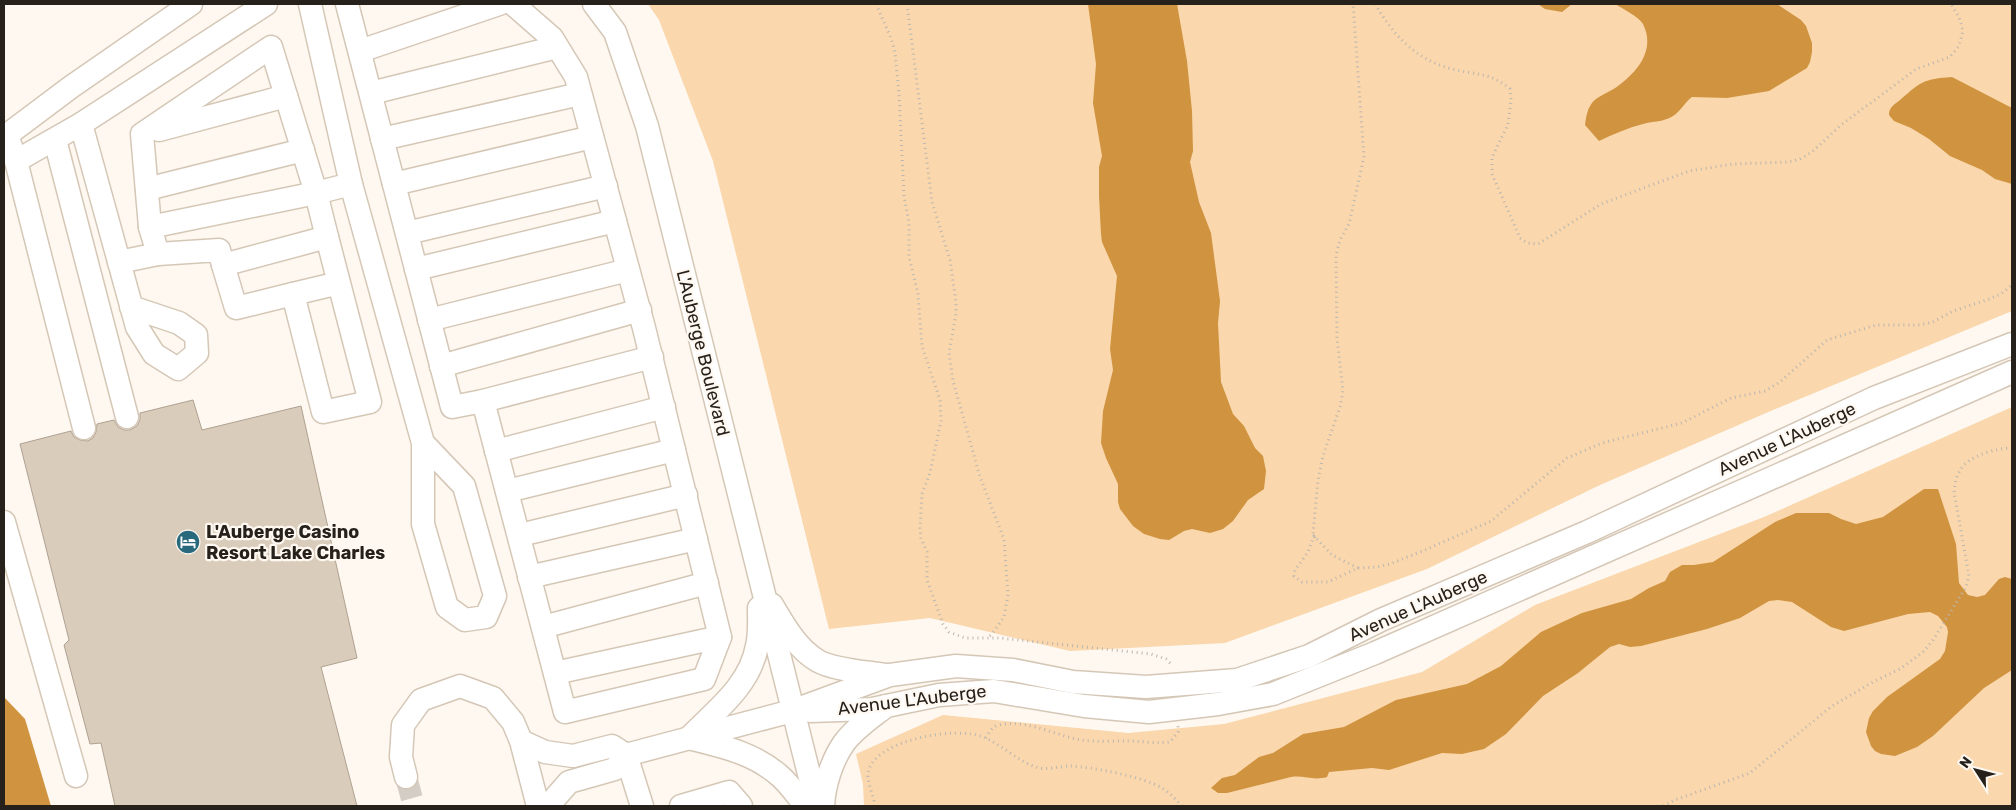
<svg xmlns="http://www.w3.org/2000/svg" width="2016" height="810" font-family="Rubik,sans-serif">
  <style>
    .green { fill: #fad7ac }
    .water { fill: #d0933f }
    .building { fill: #daccbb; stroke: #afa190 }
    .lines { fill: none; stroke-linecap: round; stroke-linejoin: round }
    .minor-tunnel { stroke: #d3cdc6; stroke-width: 22; stroke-dasharray: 22 11; stroke-linecap: butt }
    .minor-casing { stroke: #d5c7b6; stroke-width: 25 }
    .path { stroke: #bcb6af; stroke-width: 3; stroke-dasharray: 1 4; stroke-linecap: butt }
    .minor { stroke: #fff; stroke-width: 22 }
    .labels { text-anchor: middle; stroke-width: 4.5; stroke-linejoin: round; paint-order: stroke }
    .street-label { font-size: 18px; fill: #26211b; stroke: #fef8f1 }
    .poi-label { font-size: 18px; font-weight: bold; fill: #26211b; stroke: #fef8f1; text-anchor: start }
  </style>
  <rect width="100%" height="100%" fill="#fef8f1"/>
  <g class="green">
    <path d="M648 4H2012V311L1773 410 1600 485 1427 569 1225 643 1070 651 930 618 829 629 713 161 659 20Z"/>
    <path d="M2012 407V806H864L863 784 856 754 943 715 1128 733 1224 724 1422 672 1535 605 1764 517Z"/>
  </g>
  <g class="water">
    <path d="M1088 4H1177L1187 61 1192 111 1193 151 1190 162 1199 202 1211 233 1220 301 1218 323 1221 382 1233 414 1244 426 1255 448 1263 456 1266 471 1264 489 1248 500 1233 521 1223 529 1210 533 1192 529 1184 531 1169 540 1160 539 1144 534 1133 526 1120 509 1118 502V484L1106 458 1101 443 1103 411 1113 370 1110 349 1117 276 1102 242 1101 234 1099 196V167L1102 156 1093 103 1096 64Z"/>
    <path d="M1538 4H1572L1562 12 1545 9Z"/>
    <path d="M1615 4H1777L1801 20 1806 26 1812 43V52L1810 62 1807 68 1769 91 1727 98 1692 97C1685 102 1680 112 1673 116 1664 122 1653 121 1643 124 1628 128 1613 134 1599 141L1585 125C1586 118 1587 109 1592 103 1597 96 1610 92 1618 86 1637 72 1656 50 1643 24 1638 16 1623 9 1615 4Z"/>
    <path d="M1952 77 2012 108V184L1995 179 1982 170 1950 156 1929 139 1911 128 1894 121 1889 115C1889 107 1894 105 1900 100 1921 82 1923 79 1952 77Z"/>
    <path d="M1924 489H1938L1956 544 1959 583 1968 595 1977 597 1985 595 1999 579 2005 577 2012 579V670L1984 688 1933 736 1917 747 1895 756 1881 754 1875 751 1871 746 1866 732 1869 718 1873 711 1887 697 1940 659 1945 651 1948 632 1947 627 1938 616 1930 612 1908 614 1844 631 1831 627 1792 602 1778 600 1769 601 1740 618 1707 629 1641 646 1630 647 1619 644 1610 647 1578 673 1543 696 1506 734 1484 749 1462 754 1442 753 1389 770 1372 768 1329 772 1327 777C1312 781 1305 775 1291 777L1227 793H1218L1211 788 1222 778 1235 775 1259 757 1273 753 1303 734 1344 727 1396 700 1467 684 1501 666 1541 632 1582 613 1631 599 1649 588 1665 581 1670 572 1682 565H1694L1713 562 1775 522 1796 513H1829L1841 519 1856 524 1883 517Z"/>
    <path d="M4 697 25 719 51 806H4Z"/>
  </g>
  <path class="building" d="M193 400 202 430 301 406 357 658 321 667 357 806H115L101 743 90 744 64 645 69 640 20 444 71 431 74 437 80 440 88 441 93 438 96 432 97 424 114 420 118 427 124 430H130L137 426 140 420V413Z"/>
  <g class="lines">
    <path class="minor-tunnel" d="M406 777 414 806"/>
    <g class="minor-casing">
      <g id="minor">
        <path d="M310 4 351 184 423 443V524L447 607 465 620 486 617 495 596 464 486 423 443"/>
        <path d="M347 4 452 407 483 401 565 712 704 679 720 637 644 328 576 77 552 38 513 4"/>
        <path d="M594 4 615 32 647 126 817 806"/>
        <path d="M360 51 499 4"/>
        <path d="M371 93 557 47"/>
        <path d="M81 124 16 161 84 428"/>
        <path d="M159 130 286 96"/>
        <path d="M382 139 580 94"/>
        <path d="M55 140 127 417"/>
        <path d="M16 161 7 135 71 87 191 4"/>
        <path d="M394 184 592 137"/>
        <path d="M147 189 303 150"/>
        <path d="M150 227 142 134 271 47 316 193 327 237 223 265 219 250 158 254"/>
        <path d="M407 233 606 186"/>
        <path d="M327 237 370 402 323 412 293 294 339 283"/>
        <path d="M119 262 158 254 150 227 316 193 351 184"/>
        <path d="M223 265 236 308 293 294"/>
        <path d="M416 269 615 221"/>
        <path d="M131 307 179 323 196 335 197 353 178 369 154 354 137 327 81 124 266 4"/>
        <path d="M429 320 628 270"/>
        <path d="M441 366 640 310"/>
        <path d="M483 401 652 357"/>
        <path d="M496 451 664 407"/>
        <path d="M507 491 674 450"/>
        <path d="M4 522 76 776"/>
        <path d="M520 535 686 495"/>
        <path d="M529 577 696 539"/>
        <path d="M772 605C784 625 797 649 818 661 834 670 867 672 886 675"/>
        <path d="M759 608C759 620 760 634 757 646 750 686 715 711 689 738 721 746 755 753 781 777 790 785 798 797 806 806"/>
        <path d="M543 627 707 583"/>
        <path d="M555 673 720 637"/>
        <path d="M810 711 872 709 939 695 994 691 1084 706 1149 712 1218 704 1273 694 1375 653 2012 372"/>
        <path d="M521 741 545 752 573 756 612 746 626 755 642 806"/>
        <path d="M626 755 792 711 890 675 956 666 1013 670 1073 682 1146 687 1237 680 1309 656 1381 620 1587 532 1874 398 2012 344"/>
        <path d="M406 777 401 757 403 725 421 700 460 686 493 698 513 722 521 741 538 806"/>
        <path d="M548 806 569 782 615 769 626 755"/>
        <path d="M681 806 729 792 741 806"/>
        <path d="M823 806C824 785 832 760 844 743 855 728 872 717 886 706"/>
      </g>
    </g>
    <g class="path">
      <path d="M876 4 891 38 895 52 899 94 904 196 909 222V257L918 294 922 346 940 400 941 421 930 473 922 494 920 528 921 538 927 552V580L943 624 949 632 965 638H1000L1151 654 1166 659 1172 665"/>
      <path d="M907 4 932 202 950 260 956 302V314L949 353 953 381 980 477 1004 539 1008 595 1004 617 991 635 988 637"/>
      <path d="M1375 4C1394 36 1415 59 1452 69 1476 75 1490 72 1510 89L1511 100 1508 125 1492 157V174L1520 238 1527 243 1538 244 1601 204 1689 171 1733 164 1788 162 1800 159 1812 152 1841 125 1916 69 1950 57 1959 46 1963 31 1959 17 1951 4"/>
      <path d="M1315 538 1313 534 1318 480 1323 456 1340 407 1343 391 1337 338 1336 255 1340 240 1349 224 1364 157 1353 4"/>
      <path d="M1358 568 1332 555 1314 536 1308 552 1295 570 1294 576 1302 582H1328L1358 568 1377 567 1390 564 1425 550 1491 521 1567 458 1602 443 1682 423 1731 398 1765 391 1780 382 1827 340 1876 325H1920L1933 322 1953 311 1989 299 2001 294 2012 285"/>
      <path d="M986 738C989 733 992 726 999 725 1027 719 1054 735 1081 740 1096 742 1113 741 1128 741 1142 741 1155 744 1170 742L1178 732V726"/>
      <path d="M875 806C874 795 865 780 869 769 880 739 956 726 983 737 1001 744 1019 762 1036 767 1047 771 1059 766 1070 766 1092 767 1144 777 1162 788 1170 793 1176 800 1182 806"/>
      <path d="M1663 806 1675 800 1750 773 1832 706 1873 682 1900 669 1923 652 1933 640 1966 587 1969 576 1954 492C1955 484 1956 476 1961 469 1970 455 1997 448 2012 448"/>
    </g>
    <use href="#minor" class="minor"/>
  </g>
  <defs>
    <g id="hotel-disc" transform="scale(1.25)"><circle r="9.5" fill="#28697d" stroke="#fef8f1"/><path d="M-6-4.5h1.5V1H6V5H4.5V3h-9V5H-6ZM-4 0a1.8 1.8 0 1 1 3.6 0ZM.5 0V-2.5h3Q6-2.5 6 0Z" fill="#fff"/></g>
  </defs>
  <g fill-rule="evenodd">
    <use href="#hotel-disc" x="188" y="542"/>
  </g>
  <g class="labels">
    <g class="street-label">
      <text transform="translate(703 353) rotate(76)" y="6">L'Auberge Boulevard</text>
      <text transform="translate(1787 439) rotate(-25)" y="6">Avenue L'Auberge</text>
      <text transform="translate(1418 606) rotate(-24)" y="6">Avenue L'Auberge</text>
      <text transform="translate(912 700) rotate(-7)" y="6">Avenue L'Auberge</text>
    </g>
    <g class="poi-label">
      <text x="206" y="538">L'Auberge Casino<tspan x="206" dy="21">Resort Lake Charles</tspan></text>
    </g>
  </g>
  <rect width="2016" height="810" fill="none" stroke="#26211b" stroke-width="10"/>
  <g transform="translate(1976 770) rotate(306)" stroke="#fef8f1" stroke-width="4" paint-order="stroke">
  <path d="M0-4L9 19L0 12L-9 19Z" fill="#26211b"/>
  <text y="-8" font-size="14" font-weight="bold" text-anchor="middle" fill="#26211b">N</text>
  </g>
</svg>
